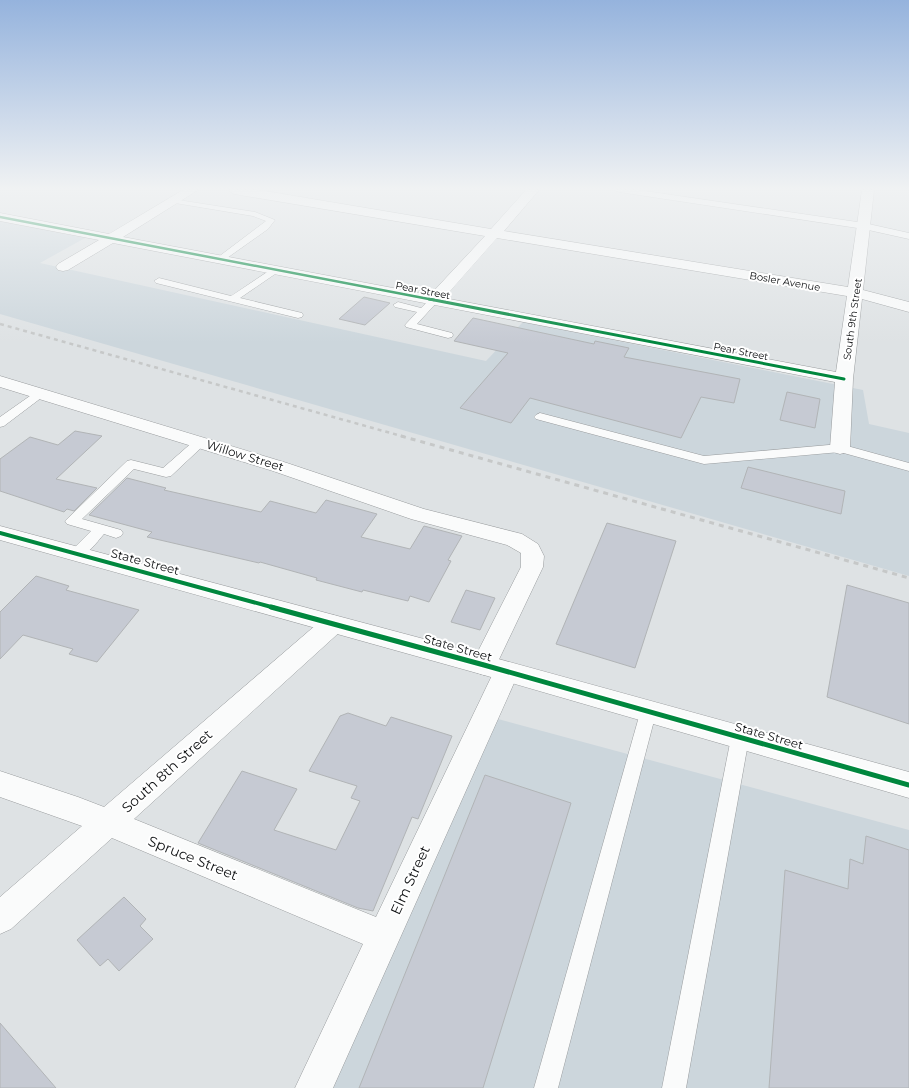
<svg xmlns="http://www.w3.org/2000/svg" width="909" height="1088" font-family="Montserrat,sans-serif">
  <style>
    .built { fill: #ccd6dc }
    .building { fill: #c6cad3; stroke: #b1b4b6 }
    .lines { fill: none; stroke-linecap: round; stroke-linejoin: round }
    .lane-casing { stroke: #999c9e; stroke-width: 1 }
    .street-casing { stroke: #999c9e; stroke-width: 1 }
    .secondary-casing { stroke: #999c9e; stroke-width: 1 }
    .lane { fill: #fafbfb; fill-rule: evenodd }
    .street { fill: #fafbfb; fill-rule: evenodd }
    .secondary { fill: #fafbfb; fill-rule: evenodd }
    .rail-far1 { stroke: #c6c8c8; stroke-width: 2.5; stroke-dasharray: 4 4; stroke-linecap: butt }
    .rail { stroke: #c6c8c8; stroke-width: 3; stroke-dasharray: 5 5; stroke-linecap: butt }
    .cycleway-far3-casing { stroke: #fff; stroke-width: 4 }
    .cycleway-far2-casing { stroke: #fff; stroke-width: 5 }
    .cycleway-far1-casing { stroke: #fff; stroke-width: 6 }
    .cycleway-casing { stroke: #fff; stroke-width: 8 }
    .cycleway-far3 { stroke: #00873e; stroke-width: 2.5 }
    .cycleway-far2 { stroke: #00873e; stroke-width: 3 }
    .cycleway-far1 { stroke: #00873e; stroke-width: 4 }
    .cycleway { stroke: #00873e; stroke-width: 5 }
    .labels { text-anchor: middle; stroke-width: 4; stroke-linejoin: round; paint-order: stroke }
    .far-street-label { font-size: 10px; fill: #0d0f11; stroke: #fff }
    .street-label { font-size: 12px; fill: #0d0f11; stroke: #fff }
    .near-street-label { font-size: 14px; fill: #0d0f11; stroke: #fff }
  </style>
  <rect width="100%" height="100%" fill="#dee2e4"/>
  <g class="built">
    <path d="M0 221 85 238 40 263 486 361 523 322 863 390 869 424 909 433V576L0 314Z"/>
    <path d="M498 719 909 830V1088H331Z"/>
  </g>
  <g class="building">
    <path d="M364 297 390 303 365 325 339 319Z"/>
    <path d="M473 318 594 344 595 341 629 348 624 357 740 379 734 403 701 397 681 438 530 398 511 423 460 408 508 353 454 341Z"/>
    <path d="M787 392 820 399 815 428 780 420Z"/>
    <path d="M75 431 102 436 56 479 97 488 74 511 67 509 64 512 0 491V459L30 437 58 445Z"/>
    <path d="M748 467 845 491 841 514 741 488Z"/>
    <path d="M127 478 166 488 164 490 261 512 270 501 316 513 326 500 377 514 361 537 410 549 424 526 462 536 448 560 451 561 429 602 410 596 408 601 363 590 362 592 316 580 317 578 260 562 259 563 147 537 152 532 89 515Z"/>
    <path d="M607 523 676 541 635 668 556 644Z"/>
    <path d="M36 576 69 586 66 590 139 610 97 662 69 654 73 649 23 635 0 659V612Z"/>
    <path d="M847 585 909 603V724L827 697Z"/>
    <path d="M466 590 495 598 480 630 451 622Z"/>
    <path d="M348 713 386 726 391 717 452 736 418 819 412 817 373 911 358 908 198 843 242 771 297 789 274 830 336 850 360 801 351 798 357 786 309 771 340 716Z"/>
    <path d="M485 775 571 803 483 1088H359Z"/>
    <path d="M866 836 909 850V1088H769L785 870 848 889 850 859 863 864Z"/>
    <path d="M124 897 146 919 140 926 153 939 119 971 108 959 100 966 77 940Z"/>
    <path d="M0 1023 56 1088H0Z"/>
  </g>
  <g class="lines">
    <g class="lane-casing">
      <g id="lane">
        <path d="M615 190H638L864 223 909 233V239L864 229 619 192Z"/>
        <path d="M172 199 255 212 275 220 268 229 220 263 217 262 216 260 217 258 266 221 253 216 175 203 171 201Z"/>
        <path d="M275 267 280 270 278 272 240 298 302 313 303 315 302 317 298 318 156 283 154 281 159 278 231 296Z"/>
        <path d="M434 297 439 300 417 324 452 333 453 335 452 337 448 338 406 327 405 325 417 312 395 307 393 305 398 302 421 308 431 298Z"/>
        <path d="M41 390 45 391 47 393 45 395 4 426 0 427V417L37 391Z"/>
        <path d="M540 413 704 456 840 444 909 463V471L840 452 704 464 536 419 534 417 536 415Z"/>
        <path d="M199 439 203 440 205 443 203 446 171 476 166 477 134 469 82 519 121 530 123 533 121 536 116 538 104 534C96 543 85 560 72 556L70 553 72 550 91 531 67 524 65 521 127 461 131 460 163 468 195 440Z"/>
        <path d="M648 706 654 708 656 713 558 1088H534L640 713 642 708Z"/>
        <path d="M740 731 746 733 749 738 686 1088H662L731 738 734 733Z"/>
      </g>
    </g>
    <g class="street-casing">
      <g id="street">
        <path d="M183 190H198L123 237 430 295 485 236 234 194 228 190H259L491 229 526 190H539L504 231 848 287 862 190H874L863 290 909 302V312L862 299 853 379 850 448 847 452 840 454 833 452 830 448 835 382 113 243 68 270 63 271 58 270 56 267 58 264 99 240 0 221V213L109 234ZM497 238 847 296 836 372 444 298Z"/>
        <path d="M0 376 287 463 424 509 522 534 538 544 544 556 543 567 493 672 484 675 475 672 471 665 521 567V553L507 545 411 519 273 471 0 387Z"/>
        <path d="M333 615 342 618 345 624 342 630 134 819 376 917 497 665 506 662 515 665 519 672 333 1088H295L363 944 112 838 11 929 0 934V897L82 826 0 797V771L78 797 104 807 324 618Z"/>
      </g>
    </g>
    <g class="secondary-casing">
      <path id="secondary" d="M0 526 484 655 909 772V798L484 675 0 540Z"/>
    </g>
    <use href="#lane" class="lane"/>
    <use href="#street" class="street"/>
    <use href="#secondary" class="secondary"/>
    <path class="rail-far1" d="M0 324 405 437"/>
    <path class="rail" d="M401 436 909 578"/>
    <g class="cycleway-far3-casing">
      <path id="cycleway-far3" d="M0 217 434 300"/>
    </g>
    <g class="cycleway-far2-casing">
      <path id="cycleway-far2" d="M429 299 844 379"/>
    </g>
    <g class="cycleway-far1-casing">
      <path id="cycleway-far1" d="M0 533 275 608"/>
    </g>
    <g class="cycleway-casing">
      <path id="cycleway" d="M271 607 484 665 909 785"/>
    </g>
    <use href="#cycleway-far3" class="cycleway-far3"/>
    <use href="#cycleway-far2" class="cycleway-far2"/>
    <use href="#cycleway-far1" class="cycleway-far1"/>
    <use href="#cycleway" class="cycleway"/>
  </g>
  <linearGradient id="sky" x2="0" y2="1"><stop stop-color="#95b3dd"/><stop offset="0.55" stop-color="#f0f2f3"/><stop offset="1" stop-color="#f0f2f3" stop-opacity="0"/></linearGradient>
  <rect width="909" height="343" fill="url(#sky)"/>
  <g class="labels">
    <g class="far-street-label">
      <text transform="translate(785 281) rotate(10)" y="4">Bosler Avenue</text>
      <text transform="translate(423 290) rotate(11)" y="4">Pear Street</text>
      <text transform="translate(852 319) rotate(-82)" y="4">South 9th Street</text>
      <text transform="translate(741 351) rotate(11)" y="4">Pear Street</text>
    </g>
    <g class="street-label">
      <text transform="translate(245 456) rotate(17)" y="4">Willow Street</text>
      <text transform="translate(145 562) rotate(15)" y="4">State Street</text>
      <text transform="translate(458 648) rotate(16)" y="4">State Street</text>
      <text transform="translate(769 736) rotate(16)" y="4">State Street</text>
    </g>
    <g class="near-street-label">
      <text transform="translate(167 771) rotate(-42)" y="5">South 8th Street</text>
      <text transform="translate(193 858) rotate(22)" y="5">Spruce Street</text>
      <text transform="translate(410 880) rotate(-65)" y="5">Elm Street</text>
    </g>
  </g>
</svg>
